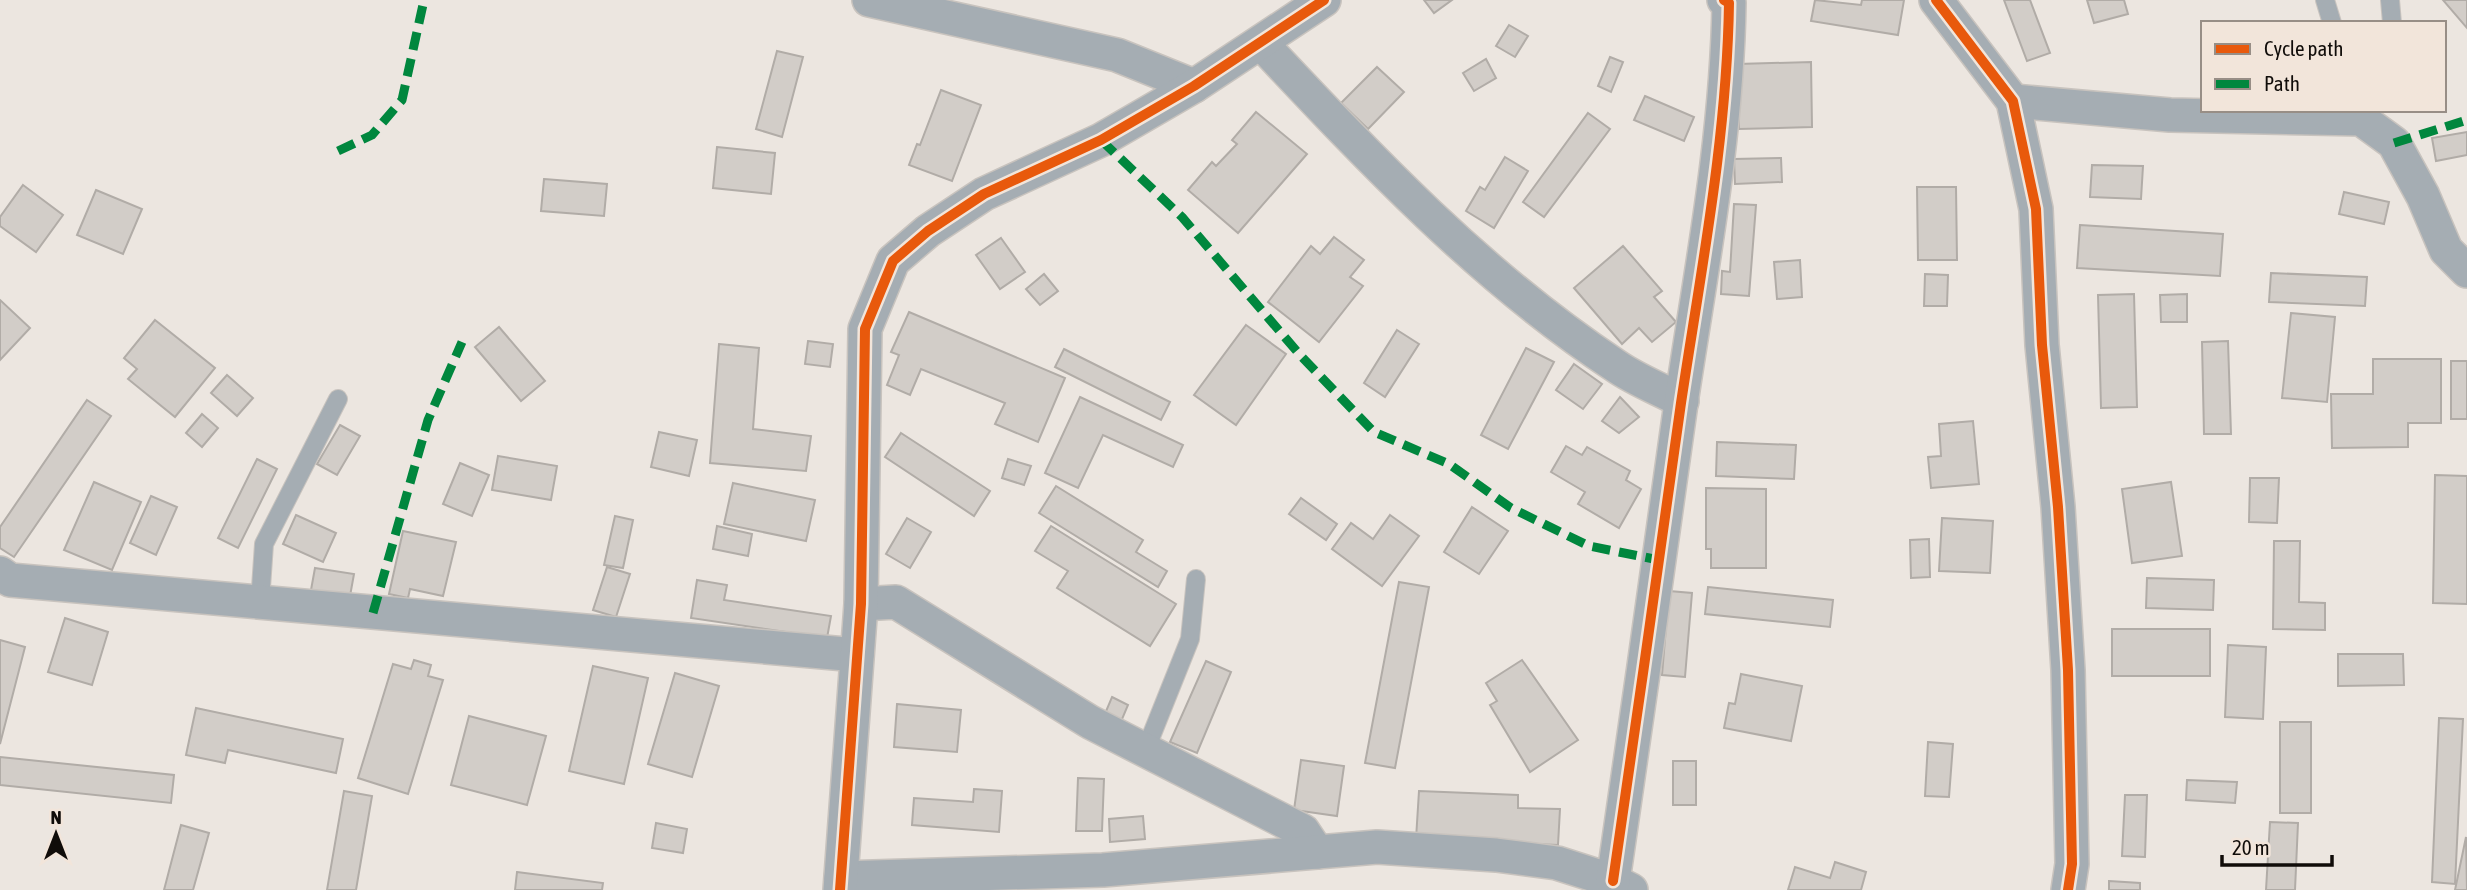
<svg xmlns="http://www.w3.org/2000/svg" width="2467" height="890" font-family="'Asap Condensed',sans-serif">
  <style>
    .building { fill: #d2cdc8; stroke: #b1aca7; stroke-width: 2 }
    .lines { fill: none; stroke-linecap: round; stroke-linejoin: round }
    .lane-casing { stroke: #c8c3be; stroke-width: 20 }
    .street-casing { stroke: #c8c3be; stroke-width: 36 }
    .lane { stroke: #a5adb3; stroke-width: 18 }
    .street { stroke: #a5adb3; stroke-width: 33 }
    .quiet { stroke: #00873e; stroke-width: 9; stroke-dasharray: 18 9; stroke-linecap: butt }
    .cycleway-casing { stroke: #f2e5da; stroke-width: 15 }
    .cycleway { stroke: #e8590c; stroke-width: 10 }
  </style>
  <rect width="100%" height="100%" fill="#ece6e0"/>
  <g class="building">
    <path d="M1424 0H1452L1434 13Z"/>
    <path d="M1815 0 1861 5 1862 0H1904L1898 35 1811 21Z"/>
    <path d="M2004 0H2030L2050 53 2027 61Z"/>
    <path d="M2087 0H2124L2128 14 2094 23Z"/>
    <path d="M2443 0H2467V28Z"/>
    <path d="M1509 25 1528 36 1515 57 1496 46Z"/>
    <path d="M777 51 803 57 782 137 756 129Z"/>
    <path d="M1610 57 1623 62 1611 92 1598 86Z"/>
    <path d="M1486 59 1496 78 1474 91 1463 73Z"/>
    <path d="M1811 62 1812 127 1739 129 1738 64Z"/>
    <path d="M1377 67 1404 92 1368 129 1341 103Z"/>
    <path d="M941 90 981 105 952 181 909 165 917 144 920 145Z"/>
    <path d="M1645 96 1694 117 1684 141 1634 120Z"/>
    <path d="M1256 112 1307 154 1238 233 1188 190 1212 162 1216 166 1237 144 1232 140Z"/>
    <path d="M1588 113 1610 129 1544 217 1523 202Z"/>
    <path d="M2467 132V155L2436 161 2432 138Z"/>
    <path d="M717 147 775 153 771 194 713 188Z"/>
    <path d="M1505 157 1528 171 1494 228 1466 211 1480 187 1485 190Z"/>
    <path d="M1781 158 1782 182 1735 184 1734 159Z"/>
    <path d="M2092 165 2143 166 2141 199 2090 197Z"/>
    <path d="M544 179 607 184 604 216 541 211Z"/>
    <path d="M23 185 63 215 36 252 0 226V217Z"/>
    <path d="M1917 187H1956L1957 260H1918Z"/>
    <path d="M96 190 142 209 123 254 77 235Z"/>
    <path d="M2344 192 2389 202 2384 224 2339 214Z"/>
    <path d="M1734 204 1756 205 1749 296 1721 294 1722 271 1730 272Z"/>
    <path d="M2080 225 2223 234 2220 276 2077 268Z"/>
    <path d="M1334 237 1364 260 1350 277 1363 286 1319 342 1268 302 1311 246 1320 254Z"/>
    <path d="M1001 238 1025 272 1000 289 976 255Z"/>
    <path d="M1623 246 1662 291 1654 297 1676 322 1652 342 1639 328 1622 344 1574 288Z"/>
    <path d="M1800 260 1802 297 1777 299 1774 262Z"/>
    <path d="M2271 273 2367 277 2365 306 2269 302Z"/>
    <path d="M1044 274 1058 291 1040 305 1026 289Z"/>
    <path d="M1925 274 1948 275 1947 306H1924Z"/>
    <path d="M2134 294 2137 407 2101 408 2098 295Z"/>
    <path d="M2187 294V322H2161L2160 295Z"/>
    <path d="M0 300 30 328 0 360Z"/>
    <path d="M909 312 1065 378 1038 442 995 424 1005 403 921 369 910 395 887 385 899 355 891 352Z"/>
    <path d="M2291 313 2335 317 2327 402 2282 398Z"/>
    <path d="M155 320 215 368 175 417 128 379 137 369 124 358Z"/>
    <path d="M1246 325 1286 354 1236 425 1194 395Z"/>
    <path d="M499 327 545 381 521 401 475 347Z"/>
    <path d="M1397 330 1419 344 1385 397 1364 383Z"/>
    <path d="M808 341 833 344 830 367 805 364Z"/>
    <path d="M2228 341 2231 434H2204L2202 342Z"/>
    <path d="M719 344 759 348 753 429 811 436 806 471 710 463Z"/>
    <path d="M1526 348 1554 362 1508 449 1481 435Z"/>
    <path d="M1064 349 1170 402 1161 420 1055 367Z"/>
    <path d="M2373 359H2441V423H2408V447L2332 448 2331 394H2373Z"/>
    <rect x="2451" y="361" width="16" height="58"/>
    <path d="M1574 364 1602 384 1583 409 1556 390Z"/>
    <path d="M227 375 253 398 237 416 211 393Z"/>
    <path d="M1080 397 1183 445 1173 467 1103 435 1078 488 1045 473Z"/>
    <path d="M1620 397 1639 417 1619 433 1602 421Z"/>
    <path d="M87 400 111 416 14 557 0 548V527Z"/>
    <path d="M202 414 218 428 202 447 186 433Z"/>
    <path d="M1973 421 1979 484 1931 488 1928 457 1941 456 1939 424Z"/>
    <path d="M340 425 360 436 337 475 317 464Z"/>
    <path d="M659 432 697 440 689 476 651 467Z"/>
    <path d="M901 433 990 491 974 516 885 457Z"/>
    <path d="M1717 442 1796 445 1794 479 1716 476Z"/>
    <path d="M1566 446 1582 455 1587 447 1630 471 1626 480 1641 489 1619 528 1578 504 1585 492 1551 472Z"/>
    <path d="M498 456 557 466 551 500 492 490Z"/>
    <path d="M257 459 277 469 238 548 218 538Z"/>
    <path d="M1008 459 1031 466 1024 485 1002 478Z"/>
    <path d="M460 463 489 475 472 516 443 504Z"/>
    <path d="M2435 475 2467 476V604L2433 603Z"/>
    <path d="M2250 478H2279L2277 523 2249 522Z"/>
    <path d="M94 482 141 502 112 570 64 550Z"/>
    <path d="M2171 482 2182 556 2132 563 2122 489Z"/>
    <path d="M733 483 815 500 806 541 724 524Z"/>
    <path d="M1056 486 1143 540 1136 552 1167 571 1158 587 1039 513Z"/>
    <path d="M1706 488 1766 489V568H1711V549H1706Z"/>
    <path d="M151 496 177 507 156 555 130 543Z"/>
    <path d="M1301 498 1337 524 1326 540 1289 514Z"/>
    <path d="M1472 507 1508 531 1479 574 1444 552Z"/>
    <path d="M296 515 336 533 323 562 283 544Z"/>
    <path d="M1390 515 1419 536 1382 586 1332 549 1351 523 1373 539Z"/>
    <path d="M615 516 633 520 623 568 604 565Z"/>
    <path d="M907 518 931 532 910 568 886 554Z"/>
    <path d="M1942 518 1993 521 1990 573 1939 571Z"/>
    <path d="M717 526 752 534 748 556 713 549Z"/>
    <path d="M1051 526 1176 604 1150 646 1057 588 1068 571 1035 551Z"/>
    <path d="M403 531 456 542 443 596 410 589 408 598 389 594Z"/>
    <path d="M1929 539 1930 577 1911 578 1910 540Z"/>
    <path d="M2274 541H2300L2299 602 2325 603V630L2273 629Z"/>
    <path d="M607 567 630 574 616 617 593 610Z"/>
    <path d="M315 568 354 574 350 596 311 590Z"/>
    <path d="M2147 578 2214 580 2213 610 2146 608Z"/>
    <path d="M697 580 727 585 724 600 831 616 827 638 691 618Z"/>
    <path d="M1399 582 1429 587 1395 768 1365 763Z"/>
    <path d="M1708 587 1833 600 1830 627 1705 614Z"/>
    <path d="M1669 591 1692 593 1685 677 1662 675Z"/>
    <path d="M65 618 108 632 92 685 48 672Z"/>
    <rect x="2112" y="629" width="98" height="47"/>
    <path d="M0 640 25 647 0 744Z"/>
    <path d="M2228 645 2266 647 2263 719 2225 717Z"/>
    <path d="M2338 654H2403L2404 685 2338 686Z"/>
    <path d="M414 660 431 665 428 676 443 680 408 794 358 778 393 664 411 669Z"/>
    <path d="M1522 660 1578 740 1530 772 1490 705 1497 701 1486 683Z"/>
    <path d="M1206 661 1231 672 1197 753 1170 742Z"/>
    <path d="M593 666 648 678 624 784 569 771Z"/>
    <path d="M675 673 719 686 692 777 648 764Z"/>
    <path d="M1741 674 1802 686 1791 741 1724 728 1729 703 1735 704Z"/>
    <path d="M1112 697 1128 705 1120 724 1104 716Z"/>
    <path d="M897 704 961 710 957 752 894 747Z"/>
    <path d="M196 708 343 739 336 773 228 750 225 763 186 755Z"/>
    <path d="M469 716 546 736 527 805 451 785Z"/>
    <path d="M2439 718 2463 719 2455 884 2432 882Z"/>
    <rect x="2280" y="722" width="31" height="91"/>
    <path d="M1928 742 1953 744 1949 797 1925 796Z"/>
    <path d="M0 757 174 775 171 803 0 785Z"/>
    <path d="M1301 760 1344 766 1337 816 1294 810Z"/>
    <rect x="1673" y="761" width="23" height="44"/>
    <path d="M1078 778 1104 779 1102 831H1076Z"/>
    <path d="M2187 780 2237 782 2235 803 2186 800Z"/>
    <path d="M974 789 1002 791 999 832 912 825 914 798 973 802Z"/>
    <path d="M344 791 372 796 356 890H327Z"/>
    <path d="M1419 791 1518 795V808L1560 809 1558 845 1416 839Z"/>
    <path d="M2125 795H2147L2145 857 2122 856Z"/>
    <path d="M1143 816 1145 839 1110 842 1109 819Z"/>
    <path d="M2270 822 2298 823 2295 890H2266Z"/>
    <path d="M656 823 687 829 683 853 652 848Z"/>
    <path d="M181 825 209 833 193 890H164Z"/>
    <path d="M2466 837 2467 890H2455Z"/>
    <path d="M1835 862 1866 872 1861 890H1788L1795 867 1830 878Z"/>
    <path d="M517 872 603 883 602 890H515Z"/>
    <path d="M2109 881 2140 883V890H2109Z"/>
  </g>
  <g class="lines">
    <g class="lane-casing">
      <g id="lane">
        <path d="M2325 0 2332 23"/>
        <path d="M2390 0 2392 23"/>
        <path d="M260 602 264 544 338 399"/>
        <path d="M1146 749 1190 639 1196 579"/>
      </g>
    </g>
    <g class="street-casing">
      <g id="street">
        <path d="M869 0 1117 55 1194 86"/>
        <path d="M1936 0 2013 101 2036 209 2042 345 2058 507 2068 670 2072 864 2068 890"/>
        <path d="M1261 43C1371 160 1481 277 1616 366 1636 380 1660 389 1682 401"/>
        <path d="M2013 101 2170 115 2361 119 2394 143 2423 196 2446 250 2467 271"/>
        <path d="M0 573 10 580 857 655"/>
        <path d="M861 604 896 602 1090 722 1303 831 1317 852"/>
        <path d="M841 878 1103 870 1377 847 1496 855 1557 863 1613 881 1631 890"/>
        <path d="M1613 881C1637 722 1658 562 1681 403 1701 270 1727 138 1729 3L1724 0"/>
        <path d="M840 890 861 604 865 329 893 261 928 231 984 194 1101 140 1194 86 1324 0"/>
      </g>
    </g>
    <use href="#lane" class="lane"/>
    <use href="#street" class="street"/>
    <g class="quiet">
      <path d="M1101 140 1182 217 1300 355 1374 432 1449 464 1511 508 1589 546 1659 560"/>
      <path d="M2394 143 2467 120"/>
      <path d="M338 151 372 135 402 100 424 0"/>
      <path d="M373 613 428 420 462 342"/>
    </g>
    <g class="cycleway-casing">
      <g id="cycleway">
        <path d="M1936 0 2013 101 2036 209 2042 345 2058 507 2068 670 2072 864 2068 890"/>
        <path d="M1613 881C1637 722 1658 562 1681 403 1701 270 1727 138 1729 3L1724 0"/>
        <path d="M840 890 861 604 865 329 893 261 928 231 984 194 1101 140 1194 86 1324 0"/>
      </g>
    </g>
    <use href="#cycleway" class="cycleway"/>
  </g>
  <rect x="2201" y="21" width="245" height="91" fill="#f2e5da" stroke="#988e86" stroke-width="2"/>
  <rect x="2215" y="44" width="35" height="10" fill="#e8590c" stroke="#988e86" stroke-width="2"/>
  <text x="2264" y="56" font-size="21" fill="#100c09">Cycle path</text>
  <rect x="2215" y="79" width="35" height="10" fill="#00873e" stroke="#988e86" stroke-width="2"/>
  <text x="2264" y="91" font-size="21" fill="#100c09">Path</text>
  <g transform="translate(56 834)" stroke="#f2e5da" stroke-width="5" paint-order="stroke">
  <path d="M0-5L12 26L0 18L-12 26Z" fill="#100c09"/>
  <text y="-10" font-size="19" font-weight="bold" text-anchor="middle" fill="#100c09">N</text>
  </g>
  <path d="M2222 855v10h110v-10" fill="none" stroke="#100c09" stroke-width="3.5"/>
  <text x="2232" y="855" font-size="21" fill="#100c09" stroke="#f2e5da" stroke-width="5" paint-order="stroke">20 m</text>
</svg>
